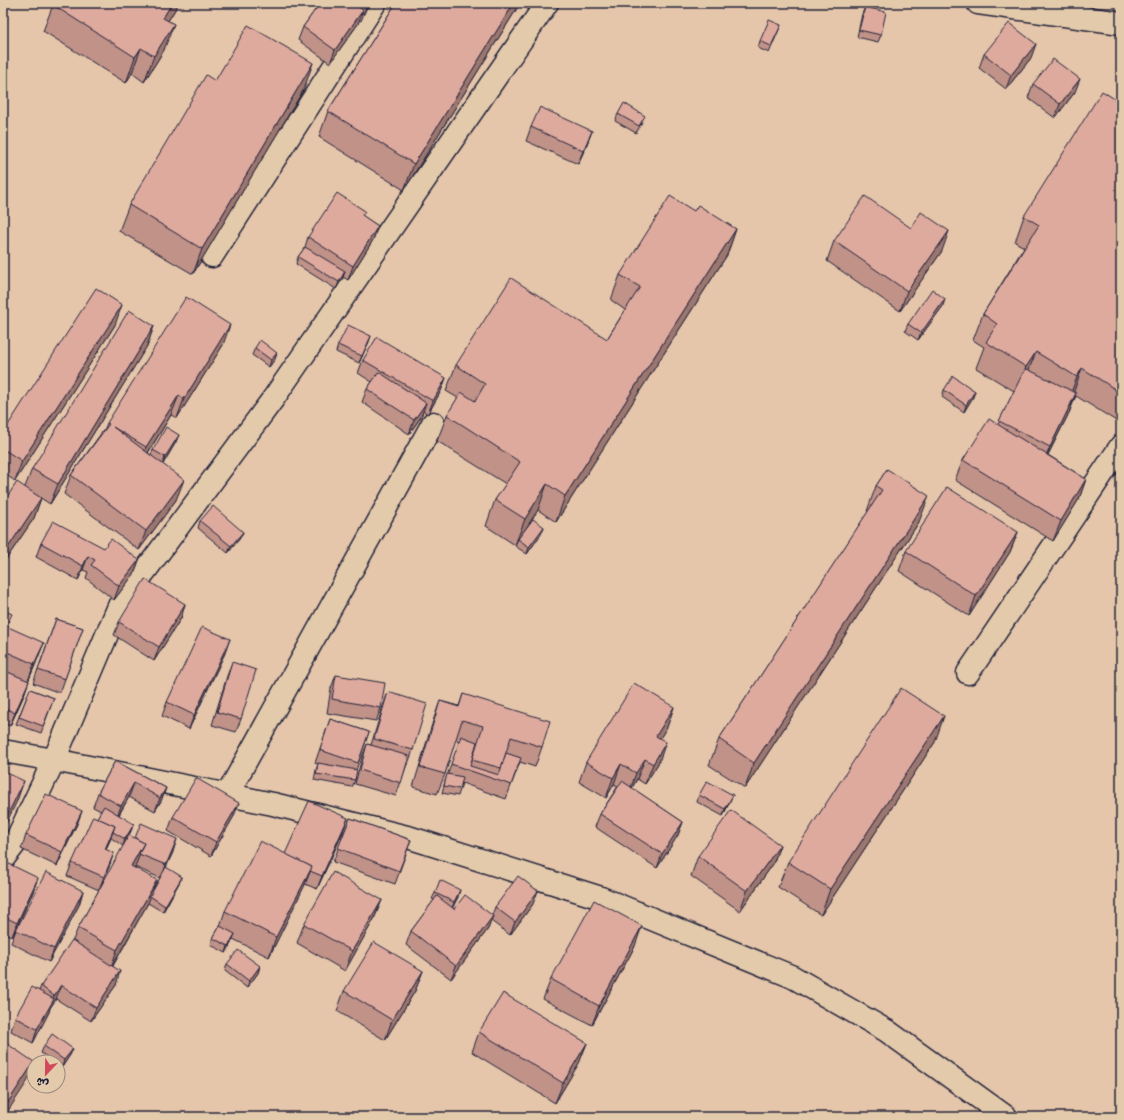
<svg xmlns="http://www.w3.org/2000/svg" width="1124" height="1120" font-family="Pangolin,'Playpen Sans Arabic',sans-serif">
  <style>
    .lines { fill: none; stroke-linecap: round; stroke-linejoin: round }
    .minor-casing { stroke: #22223b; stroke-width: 25 }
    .minor { stroke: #e3caab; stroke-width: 22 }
    .wall { fill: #c09288; stroke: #22223b; fill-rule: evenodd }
    .shaded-wall { fill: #9c776f; stroke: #22223b }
    .building { fill: #dfaa9e; stroke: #22223b }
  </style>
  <rect width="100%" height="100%" fill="#e5c6aa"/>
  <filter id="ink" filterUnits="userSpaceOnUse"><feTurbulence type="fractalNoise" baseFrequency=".025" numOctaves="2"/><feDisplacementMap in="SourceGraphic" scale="8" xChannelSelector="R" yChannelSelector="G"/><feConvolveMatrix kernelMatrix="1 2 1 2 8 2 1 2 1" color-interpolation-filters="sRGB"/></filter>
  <g filter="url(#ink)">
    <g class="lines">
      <g class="minor-casing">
        <g id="minor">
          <path d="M978 3 1121 23"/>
          <path d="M212 256 375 3"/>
          <path d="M968 673 1121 446"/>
          <path d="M3 751 54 760 273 804 411 838 601 898 793 977 887 1031 1006 1117"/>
          <path d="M227 795 433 423"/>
          <path d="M3 859 14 845 54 760 119 606 273 399 547 3"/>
        </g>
      </g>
      <use href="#minor" class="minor"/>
    </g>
    <g class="wall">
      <path d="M54 3H179L168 21 164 50 144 82 132 73 126 83 43 31 53 5Z"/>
      <path d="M320 3H370L368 8 367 7 361 21 359 20 358 24 330 63 298 40 303 27Z"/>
      <path d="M396 3H519L516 10 404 190 319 137 328 111Z"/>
      <path d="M865 7 881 35 878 42 857 37 862 14Z"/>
      <path d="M781 25 769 53 758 48 760 41Z"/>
      <path d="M984 54 1031 58 1006 89 979 68Z"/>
      <path d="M215 81 304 89 193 274 119 231 129 205Z"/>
      <path d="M1033 84 1075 92 1055 118 1028 98Z"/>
      <path d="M1121 103V424L1076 396 1069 413 1048 455 1086 479 1079 499 1053 541 955 480 963 460 998 424 1014 391 976 368 984 347 973 340 983 314 1024 247 1015 242 1024 216Z"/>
      <path d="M618 114 642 122 636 133 615 121Z"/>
      <path d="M531 127 592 131 587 144 578 164 526 141Z"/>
      <path d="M694 211 736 229 727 255 556 522 538 510 530 522 544 527 541 534 527 554 515 546 516 544 515 545 486 526 495 500 506 484 437 441 447 415 458 398 446 391 456 365 607 339 625 310 611 300 620 275Z"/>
      <path d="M363 216 378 226 373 240 348 280 343 277 336 289 296 264 298 257 305 247 308 237Z"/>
      <path d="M834 241 942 251 900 311 827 261Z"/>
      <path d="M943 306 918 340 905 331 908 324Z"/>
      <path d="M115 325 15 481 3 473V433Z"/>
      <path d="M154 326 147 346 50 504 39 497 41 498 34 518 3 564V503L25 487 32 469Z"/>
      <path d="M371 336 359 363 336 352 338 345Z"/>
      <path d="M223 345 177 418 171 415 148 453 151 455 153 450 176 442 163 464 159 462 176 500 139 550 64 494 71 475 105 428 107 423Z"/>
      <path d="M255 348 277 353 275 359 269 367 252 355Z"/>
      <path d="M363 360 446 378 441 391 428 414 423 411 421 417 409 434 362 402 367 389 372 382 358 373Z"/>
      <path d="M944 390 975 391 973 397 964 412 942 397Z"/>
      <path d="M887 469 919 522 745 788 709 765 719 739 868 512 867 511 876 486Z"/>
      <path d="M200 521 243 532 240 538 228 553 198 528Z"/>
      <path d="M1018 532 1010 552 969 616 899 571 906 551Z"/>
      <path d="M41 543 104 548 139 560 134 574 114 600 86 578 88 572 83 570 78 580 36 557Z"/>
      <path d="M185 604 181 618 154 661 114 635 119 622Z"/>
      <path d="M3 610 7 626 36 663 28 681 24 695 10 726 3 723Z"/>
      <path d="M56 619 83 628 60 693 33 683Z"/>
      <path d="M225 653 189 729 162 716 167 702Z"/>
      <path d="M232 662 241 719 236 732 212 725 227 676Z"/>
      <path d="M336 675 381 708 376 721 327 713 331 688Z"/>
      <path d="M30 689 54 698 41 733 16 724Z"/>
      <path d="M388 692 413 750 408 764H407L396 796 355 784 362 757 367 744 371 745 383 706Z"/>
      <path d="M463 694 542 747 535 767 520 762 506 799 462 783 458 796 442 793 445 781 460 741 455 740 445 774 437 794 413 787 433 721 440 701 459 706Z"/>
      <path d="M674 707 667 727 660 738 659 762 645 784 637 779 632 788 683 822 678 835 657 868 595 827 600 814 618 786 614 784 606 798 579 782 586 762Z"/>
      <path d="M330 719 369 732 356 770 355 780 352 787 314 780 316 770 318 764 315 763Z"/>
      <path d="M935 742 821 915 778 887 788 862Z"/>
      <path d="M115 761 166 788 161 801 155 811 129 797 119 815 131 831 123 846 111 838 106 849 109 867 99 889 135 838 173 852 165 869 182 877 179 883 163 912 148 903 113 966 116 985 91 1021 56 999 50 1008 49 1012 33 1043 11 1031 15 1017 39 991 41 986 73 940 78 928 99 890 67 876 72 863 101 811 93 807 98 793ZM135 867 160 878 152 893 134 867Z"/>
      <path d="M699 795 730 801 723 816 697 802Z"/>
      <path d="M82 811 77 824 57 866 21 849 26 835Z"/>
      <path d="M234 816 211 856 168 831 173 817Z"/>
      <path d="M350 818 411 840 395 884 333 862Z"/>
      <path d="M343 832 317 889 305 884 269 957 233 939 226 953 211 945 213 938 220 926 225 911 285 854Z"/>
      <path d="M780 845 773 864 740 911 691 876 698 856Z"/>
      <path d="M3 861 33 892 12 937 3 932Z"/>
      <path d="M83 891 79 905 49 962 11 943 16 930Z"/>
      <path d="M435 893 458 897 452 908 454 909 492 915 495 907 533 904 510 935 491 921 488 929 451 979 406 945 411 931 434 900 432 899Z"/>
      <path d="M382 900 374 919 345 971 297 943 304 924Z"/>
      <path d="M635 946 592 1025 543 999 551 979Z"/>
      <path d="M227 964 260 966 258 973 247 988 225 971Z"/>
      <path d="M423 971 415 991 385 1040 337 1011 344 991Z"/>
      <path d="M479 1032 587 1043 579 1063 555 1103 472 1052Z"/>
      <path d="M44 1046 73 1049 70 1055 62 1067 58 1065V1062H54L41 1053Z"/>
    </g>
    <g class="shaded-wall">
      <path d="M172 3H179L154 44 163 18Z"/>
      <path d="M514 3H519L516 10 404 190 414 164Z"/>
      <path d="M363 10 358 24 330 63 335 50Z"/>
      <path d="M174 24 164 50 144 82 154 56Z"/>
      <path d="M1036 44 1031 58 1006 89 1011 75Z"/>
      <path d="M141 48 132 73 126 83 135 57Z"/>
      <path d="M313 63 304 89 193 274 202 249Z"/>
      <path d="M1080 79 1075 92 1055 118 1060 104Z"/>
      <path d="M592 131 587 144 578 164 583 151Z"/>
      <path d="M378 226 373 240 348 280 353 266Z"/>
      <path d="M736 229 727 255 556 522 565 496Z"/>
      <path d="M949 231 942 251 900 311 907 291Z"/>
      <path d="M345 271 343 278 336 289 339 282Z"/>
      <path d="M945 299 943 306 918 340 921 333Z"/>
      <path d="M122 305 115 325 15 481 22 461Z"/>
      <path d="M230 325 223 345 177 418 184 399Z"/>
      <path d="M154 326 147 346 50 504 58 484Z"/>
      <path d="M371 336 369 342 359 363 362 356Z"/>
      <path d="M1036 352 1026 377 1017 393 1026 367Z"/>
      <path d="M277 353 275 359 269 367 271 360Z"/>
      <path d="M1082 368 1073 394 1067 403 1077 377Z"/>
      <path d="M446 378 441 391 428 414 433 401Z"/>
      <path d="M975 391 973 397 964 412 966 405Z"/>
      <path d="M1076 393 1069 413 1042 466 1050 447Z"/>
      <path d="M179 395 171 415 139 467 146 447Z"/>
      <path d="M426 403 421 417 409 434 414 420Z"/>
      <path d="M179 435 176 442 163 464 165 457Z"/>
      <path d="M1086 479 1079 499 1053 541 1061 521Z"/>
      <path d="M184 480 176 500 139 550 146 531Z"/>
      <path d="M547 484 538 510 519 539H518L515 545 525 519Z"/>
      <path d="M929 496 919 522 745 788 754 763Z"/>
      <path d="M41 498 34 518 3 564V555Z"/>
      <path d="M544 527 541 534 527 554 529 547Z"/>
      <path d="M243 532 240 538 228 553 231 546Z"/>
      <path d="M1018 532 1010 552 969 616 976 596Z"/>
      <path d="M88 556 83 570 78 580 83 566Z"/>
      <path d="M139 560 134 574 114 600 119 586Z"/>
      <path d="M185 604 181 618 154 661 159 647Z"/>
      <path d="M230 639 225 653 189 729 194 715Z"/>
      <path d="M44 643 36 663 27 684 34 664Z"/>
      <path d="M29 681 24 695 10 726 15 713Z"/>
      <path d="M674 707 667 727 649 756 656 736Z"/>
      <path d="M944 716 935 742 821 915 830 889Z"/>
      <path d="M666 742 659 762 645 784 653 764Z"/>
      <path d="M645 759 637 779 629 793 636 773Z"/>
      <path d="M621 764 614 784 606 798 613 778Z"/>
      <path d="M24 781 17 801 3 830V824Z"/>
      <path d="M134 783 129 797 116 819 121 806Z"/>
      <path d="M166 788 161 801 155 811 160 798Z"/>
      <path d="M733 795 730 801 723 816 725 809Z"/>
      <path d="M239 803 234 816 211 856 216 842Z"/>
      <path d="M82 811 77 824 57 866 62 852Z"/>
      <path d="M348 818 343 832 317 889 322 876Z"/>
      <path d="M683 822 678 835 657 868 662 854Z"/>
      <path d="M134 824 131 831 123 846 125 839Z"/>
      <path d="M115 826 110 840 100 862 105 849Z"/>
      <path d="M177 839 173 852 161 879 166 865Z"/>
      <path d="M144 843 135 867 124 886 131 866Z"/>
      <path d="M780 845 773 864 740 911 747 891Z"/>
      <path d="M114 853 109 867 99 890 104 877Z"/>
      <path d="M312 867 304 887 269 957 276 937Z"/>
      <path d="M182 877 179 883 163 912 165 906Z"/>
      <path d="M38 878 33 892 12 937 17 923Z"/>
      <path d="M157 880 148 903 110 970 117 950Z"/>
      <path d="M460 890 458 897 452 909 454 902Z"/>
      <path d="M83 891 79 905 49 962 54 949Z"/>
      <path d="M538 891 533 904 510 935 515 922Z"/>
      <path d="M382 900 374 919 345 971 352 951Z"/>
      <path d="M493 916 488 929 451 979 456 966Z"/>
      <path d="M642 926 635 946 592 1025 599 1006Z"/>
      <path d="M235 934 232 941 226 953 228 946Z"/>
      <path d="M260 966 258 973 247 988 249 981Z"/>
      <path d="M120 971 116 985 91 1021 96 1008Z"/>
      <path d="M423 971 415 991 385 1040 392 1020Z"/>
      <path d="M61 985 56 999 50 1008 49 1012 33 1043 37 1029 53 1000 54 996Z"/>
      <path d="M587 1043 579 1063 555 1103 563 1083Z"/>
      <path d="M73 1049 70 1055 62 1067 64 1060Z"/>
      <path d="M34 1062 27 1082 4 1117H3V1110Z"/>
    </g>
    <g class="building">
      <path d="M54 3H172L163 18 174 24 154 56 141 48 135 57 53 5Z"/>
      <path d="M320 3H353L363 10 335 50 303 27Z"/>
      <path d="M353 3H368L363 14 362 13 363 10Z"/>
      <path d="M396 3H514L414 164 328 111Z"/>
      <path d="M865 7 886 12 881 35 859 30Z"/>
      <path d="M769 20 781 25 771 46 760 41Z"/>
      <path d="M1009 23 1036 44 1011 75 984 54Z"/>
      <path d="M248 25 313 63 202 249 129 205 206 75 215 81Z"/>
      <path d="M1053 59 1080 79 1060 104 1033 84Z"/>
      <path d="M1102 91 1121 103V393L1082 368 1077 377 1036 352 1026 367 986 342 997 324 983 314 1039 225 1024 216Z"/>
      <path d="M624 103 645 116 639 126 618 114Z"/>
      <path d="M540 107 592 131 583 151 531 127Z"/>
      <path d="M337 193 365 211 362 215 378 226 353 266 308 237Z"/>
      <path d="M670 196 694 211 698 205 736 229 565 496 547 484 525 519 495 500 520 462 447 415 461 392 475 401 485 384 456 365 511 278 607 339 640 287 620 275Z"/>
      <path d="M865 196 911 228 921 212 949 231 907 291 834 241Z"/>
      <path d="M305 247 345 271 339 282 298 257Z"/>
      <path d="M96 288 122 305 22 461 3 449V433Z"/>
      <path d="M932 289 945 299 921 333 908 324Z"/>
      <path d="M186 297 230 325 184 399 179 395 146 447 113 427 184 480 146 531 71 475 109 424 107 423Z"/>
      <path d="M129 310 154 326 58 484 32 469Z"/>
      <path d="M348 325 371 336 362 356 338 345Z"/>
      <path d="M377 337 446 378 433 401 363 360Z"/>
      <path d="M260 340 277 353 271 360 255 348Z"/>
      <path d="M1027 369 1076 393 1050 447 999 421 1023 373Z"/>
      <path d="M379 372 426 403 414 420 367 389Z"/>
      <path d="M953 376 975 391 966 405 944 390Z"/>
      <path d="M989 419 1086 479 1061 521 963 460Z"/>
      <path d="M166 427 179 435 165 457 153 450Z"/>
      <path d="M887 469 929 496 754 763 719 739 882 490 876 486Z"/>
      <path d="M17 482 41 498 3 555V503Z"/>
      <path d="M947 487 1018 532 976 596 906 551Z"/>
      <path d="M213 506 243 532 231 546 200 521Z"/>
      <path d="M533 519 544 527 529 547 518 539Z"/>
      <path d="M53 521 104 548 111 539 139 560 119 586 91 565 95 560 88 556 83 566 41 543Z"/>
      <path d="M145 579 185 604 159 647 119 622Z"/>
      <path d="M3 585 6 587 3 592Z"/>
      <path d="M3 610 12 614 6 626 44 643 34 664 5 651 3 656Z"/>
      <path d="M56 619 83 628 65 679 38 670Z"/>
      <path d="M202 627 230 639 194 715 167 702Z"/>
      <path d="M232 662 256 670 241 719 217 712Z"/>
      <path d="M3 670 29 681 15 713 3 707Z"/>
      <path d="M336 675 385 683 381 708 332 699Z"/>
      <path d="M634 683 674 707 656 736 666 742 653 764 645 759 636 773 621 764 613 778 586 762Z"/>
      <path d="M901 688 944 716 830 889 788 862Z"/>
      <path d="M30 689 54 698 43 726 19 717Z"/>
      <path d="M388 692 427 704 413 750 374 739Z"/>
      <path d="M463 694 550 721 542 747 511 737 501 768 472 760 483 726 462 720 445 774 420 767 440 701 459 707Z"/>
      <path d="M330 719 369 732 358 763 320 750Z"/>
      <path d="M461 736 477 742 470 766 499 775 506 753 521 758 511 785 451 764Z"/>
      <path d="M367 744 409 756 401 783 360 770Z"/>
      <path d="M115 761 166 788 160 798 134 783 121 806 98 793Z"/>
      <path d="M318 763 357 770 355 780 316 774Z"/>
      <path d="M3 771 24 781 3 824Z"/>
      <path d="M447 774 463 777 460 789 444 786Z"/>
      <path d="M196 778 239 803 216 842 173 817Z"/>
      <path d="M622 781 683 822 662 854 600 814Z"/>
      <path d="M707 781 733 795 725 809 699 795Z"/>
      <path d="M46 794 82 811 62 852 26 835Z"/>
      <path d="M309 801 348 818 322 876 310 871 312 867 285 854Z"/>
      <path d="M104 806 134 824 125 839 113 832 115 826 97 818Z"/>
      <path d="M731 810 780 845 747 891 698 856Z"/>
      <path d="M93 816 115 826 105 849 114 853 104 877 72 863Z"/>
      <path d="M350 818 411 840 399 871 338 848Z"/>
      <path d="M141 823 177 839 166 865 139 854 144 843 135 838Z"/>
      <path d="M129 835 144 843 131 866 157 880 117 950 78 928Z"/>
      <path d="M260 841 312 867 276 937 225 911Z"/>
      <path d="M3 861 38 878 17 923 3 916Z"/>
      <path d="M166 867 182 877 165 906 150 896Z"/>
      <path d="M46 872 83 891 54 949 16 930Z"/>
      <path d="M333 872 382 900 352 951 304 924Z"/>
      <path d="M518 876 538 891 515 922 495 907Z"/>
      <path d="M440 880 460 890 454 902 435 893Z"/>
      <path d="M465 895 493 916 456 966 411 931 437 896 454 909Z"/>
      <path d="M594 900 642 926 599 1006 551 979Z"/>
      <path d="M220 926 235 934 228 946 213 938Z"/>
      <path d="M72 940 120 971 96 1008 61 985 54 996 41 986Z"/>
      <path d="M374 942 423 971 392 1020 344 991Z"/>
      <path d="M238 950 260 966 249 981 227 964Z"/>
      <path d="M32 987 54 999 37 1029 15 1017Z"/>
      <path d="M503 993 587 1043 563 1083 479 1032Z"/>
      <path d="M52 1034 73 1049 64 1060 44 1046Z"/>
      <path d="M3 1041 34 1062 3 1110Z"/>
    </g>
  </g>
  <rect width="1124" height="1120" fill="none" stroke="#e3caab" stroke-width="16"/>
  <rect x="8" y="8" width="1108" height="1104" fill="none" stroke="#22223b" stroke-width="1.5" filter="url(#ink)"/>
  <g transform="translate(46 1074) rotate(202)"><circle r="19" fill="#e3caab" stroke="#96877e"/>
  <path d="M0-3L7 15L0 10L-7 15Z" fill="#d1495b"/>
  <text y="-6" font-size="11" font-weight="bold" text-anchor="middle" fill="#22223b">ش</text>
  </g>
</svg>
